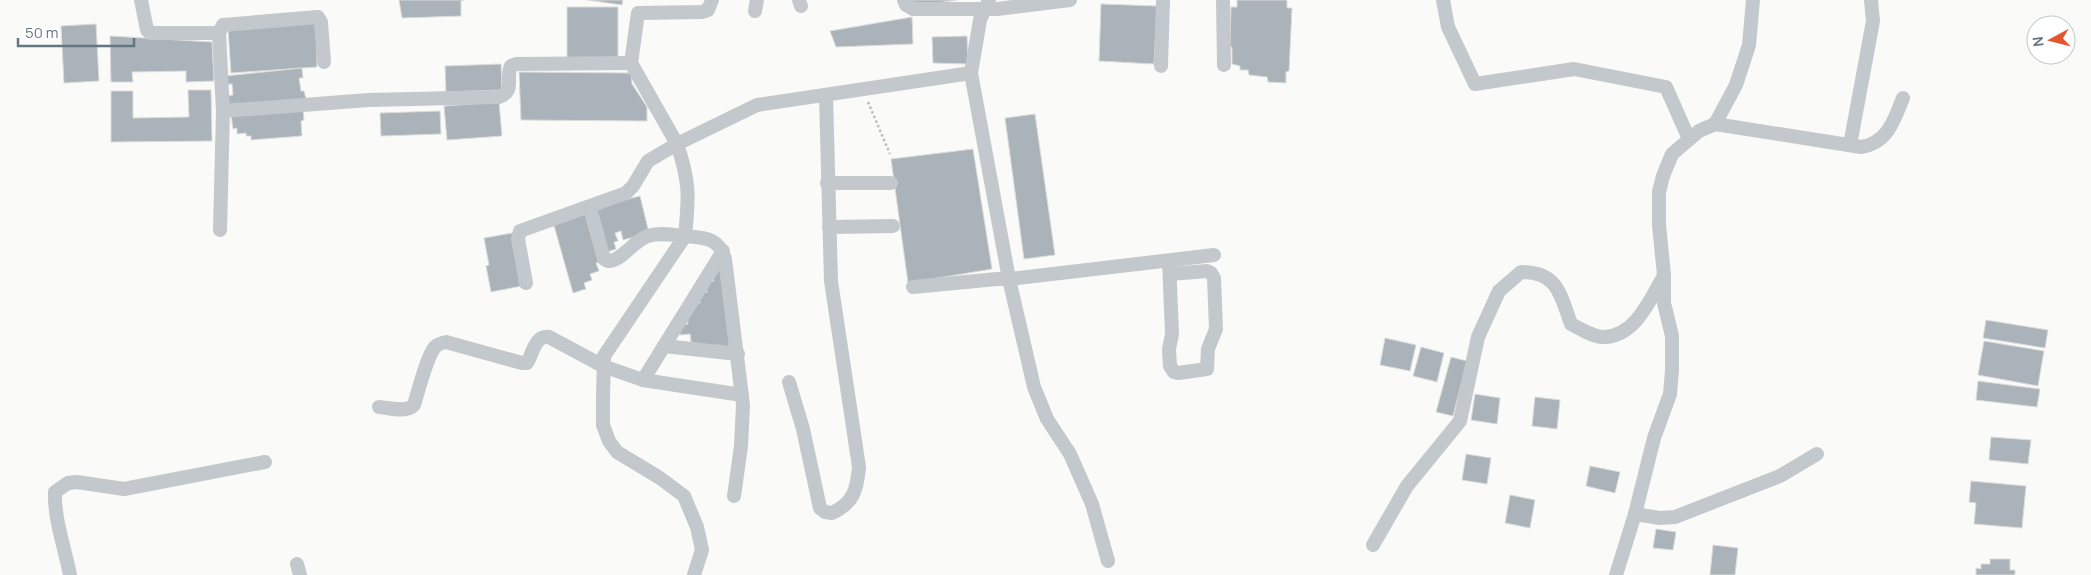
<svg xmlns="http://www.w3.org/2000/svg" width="2091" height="575" font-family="Manrope,sans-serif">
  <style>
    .building { fill: #aab3b9; stroke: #dcdcda }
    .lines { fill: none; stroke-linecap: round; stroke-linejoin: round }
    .path { stroke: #bbbfc2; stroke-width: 2.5; stroke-dasharray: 2.5 2.5; stroke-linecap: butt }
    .minor { stroke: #c3c8cc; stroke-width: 14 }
  </style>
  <rect width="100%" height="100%" fill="#fafaf8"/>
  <g class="building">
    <path d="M399 0H464L461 1V16L402 18Z"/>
    <path d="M587 0H623L622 5Z"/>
    <path d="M910 0H957L911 7Z"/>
    <path d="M1237 0H1287V8H1292L1289 71 1286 72V83L1268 82 1267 77 1249 75 1248 70H1240V66L1232 64V47H1230L1231 7H1237Z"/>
    <path d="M1101 4 1157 6 1154 64 1099 61Z"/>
    <path d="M567 7H618V59L567 58Z"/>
    <path d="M912 17 913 44 836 47 830 31Z"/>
    <path d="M316 21 317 67 231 73 228 28Z"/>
    <path d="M96 24 99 81 64 83 61 26Z"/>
    <path d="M110 36 212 42 214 81 186 82V71L132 72 133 82H111Z"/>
    <path d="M967 36 968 64 933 63 932 37Z"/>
    <path d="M501 64 502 90 446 92 445 66Z"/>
    <path d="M302 68 303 78H299L301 91H304L306 99 228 107 227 96 233 95 232 84H226L225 76Z"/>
    <path d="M519 72 631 73 632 84 647 107V121L521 120Z"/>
    <path d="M188 90H211L212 141 111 142V91H133V118L189 117Z"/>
    <path d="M499 102 502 136 447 140 444 106Z"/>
    <path d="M303 108 304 120 301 121 302 136 251 140V136H246V133L237 134V128L233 129 231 115Z"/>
    <path d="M440 111 441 134 381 136 380 113Z"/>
    <path d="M1035 114 1055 255 1024 259 1005 118Z"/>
    <path d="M973 149 992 269 908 283 891 159Z"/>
    <path d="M640 196 649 233 623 240 621 231 615 233 618 241 614 242 616 249 607 252 593 208Z"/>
    <path d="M587 214 600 262 596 263 599 271 590 274 592 280 584 283 586 289 573 293 553 222Z"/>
    <path d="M512 233 522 286 491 292 486 266 489 265 484 238Z"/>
    <path d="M724 270 734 348 721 350 720 345 692 348 690 334 680 335 679 325 688 324 687 311 691 304 700 303 699 293 707 292 706 282 714 281 711 271Z"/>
    <path d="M1986 320 2048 330 2045 348 1983 338Z"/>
    <path d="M1385 338 1416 345 1410 371 1380 365Z"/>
    <path d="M1984 341 2044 351 2038 386 1978 375Z"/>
    <path d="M1421 347 1444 353 1437 382 1413 376Z"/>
    <path d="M1451 357 1467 361 1453 416 1436 412Z"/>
    <path d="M1978 381 2040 389 2037 407 1976 400Z"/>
    <path d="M1475 394 1500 398 1497 424 1471 420Z"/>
    <path d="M1535 397 1560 400 1557 429 1532 426Z"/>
    <path d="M1991 437 2031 440 2028 464 1989 460Z"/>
    <path d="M1466 454 1491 458 1487 484 1462 480Z"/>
    <path d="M1590 466 1620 472 1615 493 1586 486Z"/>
    <path d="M1971 481 2026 486 2022 528 1974 524 1976 503 1969 502Z"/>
    <path d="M1510 495 1535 500 1530 528 1505 523Z"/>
    <path d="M1656 529 1676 532 1673 550 1653 548Z"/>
    <path d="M1713 545 1738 548 1735 575H1710Z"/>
    <path d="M1990 559H2010V570H2015V575H1976V568L1981 569V564H1990Z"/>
  </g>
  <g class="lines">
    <path class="path" d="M868 102 890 154"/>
    <g class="minor">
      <path d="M141 0 147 30 150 33H219"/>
      <path d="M799 0 801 6"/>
      <path d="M904 0 906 5 913 9H997L1070 0"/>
      <path d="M989 0 980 20 971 73 1009 279 1034 387 1047 419 1070 454 1092 504 1108 561"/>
      <path d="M1223 0 1224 65"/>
      <path d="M1443 0 1448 27 1475 84 1574 69 1666 87 1689 139"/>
      <path d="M755 11 757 0"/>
      <path d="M1161 66 1163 0"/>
      <path d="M223 111 219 33 223 25 318 17 321 22 324 62"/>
      <path d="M1715 124 1861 147C1888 143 1894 120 1903 98"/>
      <path d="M1850 145 1873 21 1871 0"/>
      <path d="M827 183H891"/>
      <path d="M590 208 604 259 608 261C621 262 634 240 648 236 660 232 673 235 685 236L604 356 603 399V425L609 441 617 452 660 478 684 496 697 527 702 550 694 575"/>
      <path d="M829 227 893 226"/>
      <path d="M220 230 223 111 369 100 499 97C516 90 505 79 511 66L516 64 631 63"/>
      <path d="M1169 261 1172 334 1169 349 1170 366 1174 372 1178 373 1207 369 1208 349 1216 329 1214 278 1211 273 1207 271 1170 274"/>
      <path d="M526 283 518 239 520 231 626 193 633 186 648 161 677 144 631 63 638 13 702 12 708 10 712 0"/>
      <path d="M913 287 997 279H1009L1214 255"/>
      <path d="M664 346 738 354"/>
      <path d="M643 380 723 251"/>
      <path d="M789 382 803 429 820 508 825 512 832 513C854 503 857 489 859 467L831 281 826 96"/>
      <path d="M379 407C390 408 406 413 414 405 418 392 427 356 435 347 438 344 441 343 446 342L522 363H527C533 353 535 335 549 337L603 366 643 380 742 395"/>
      <path d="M734 496 741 446 743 405 725 259C719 237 704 238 685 236 689 197 690 182 677 144L757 105 971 73"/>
      <path d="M1635 514 1660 518 1675 517 1780 476 1817 454"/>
      <path d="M1373 545 1407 486 1460 421 1478 337 1499 291 1521 272C1558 272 1560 294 1571 324 1581 329 1593 337 1604 337 1636 336 1650 299 1664 276"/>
      <path d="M297 564 300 575"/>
      <path d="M70 575C65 549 54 519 55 492L68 483 77 482 124 489 265 462"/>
      <path d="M1616 575 1635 514 1654 438 1670 394 1672 370V336L1664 303V275L1659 225V192L1663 176 1672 154 1699 131 1715 124 1736 85 1749 45 1753 0"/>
    </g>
  </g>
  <g transform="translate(2051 40) rotate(263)"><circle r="24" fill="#ffffff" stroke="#c1c8cd"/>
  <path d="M0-4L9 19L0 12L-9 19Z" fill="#e4572e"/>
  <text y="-8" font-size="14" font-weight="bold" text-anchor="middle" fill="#657683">N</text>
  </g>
  <path d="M18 38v8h116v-8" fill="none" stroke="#657683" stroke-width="2.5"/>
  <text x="25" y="38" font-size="15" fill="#657683" stroke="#ffffff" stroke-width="4" paint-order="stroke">50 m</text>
</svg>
